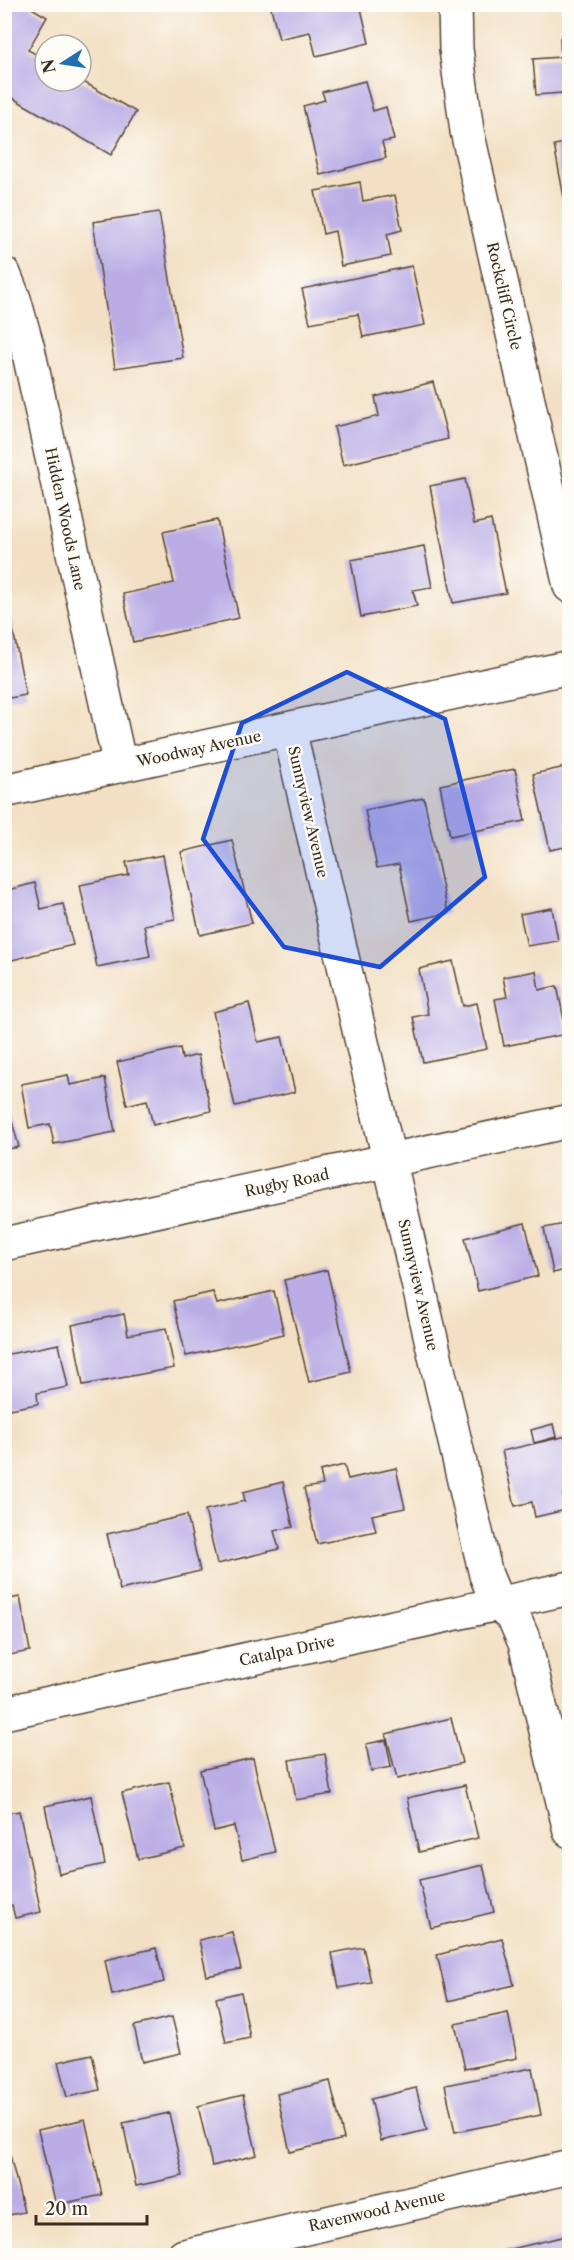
<svg xmlns="http://www.w3.org/2000/svg" width="574" height="2260" viewBox="0 0 574 2260" font-family="'Libre Caslon Text',serif">
	<style>
		.building { fill: #baade6 }
		.lines { fill: none; stroke-linecap: round; stroke-linejoin: round }
		.street-casing { stroke: #574537; stroke-width: 36 }
		.secondary-casing { stroke: #574537; stroke-width: 36 }
		.street { stroke: #fff; stroke-width: 33 }
		.secondary { stroke: #fff; stroke-width: 33 }
		.marked { fill: #1d4ed8; fill-opacity: 0.2; stroke: #1d4ed8; stroke-width: 4.5; stroke-linejoin: round }
		.labels { text-anchor: middle; stroke-width: 5; stroke-linejoin: round; paint-order: stroke }
		.street-label { font-size: 15px; fill: #3b2a1e; stroke: #fdfcf7 }
	</style>
	<rect width="100%" height="100%" fill="#fdfcf7"/>
	<filter id="ink" filterUnits="userSpaceOnUse"><feTurbulence type="fractalNoise" baseFrequency=".0167" numOctaves="2"/><feDisplacementMap in="SourceGraphic" scale="12" xChannelSelector="R" yChannelSelector="G"/><feConvolveMatrix kernelMatrix="1 2 1 2 8 2 1 2 1" color-interpolation-filters="sRGB"/></filter>
	<filter id="wash" filterUnits="userSpaceOnUse"><feTurbulence type="fractalNoise" baseFrequency=".008" numOctaves="4" result="noise"/><feDisplacementMap in="SourceGraphic" scale="24" xChannelSelector="R" yChannelSelector="G"/><feGaussianBlur stdDeviation="1.35" result="paint"/><feColorMatrix in="noise" values="0 0 0 0 0 0 0 0 0 0 0 0 0 0 0 0 0 1.4 0 .05"/><feComposite in="paint" operator="in"/></filter>
	<g filter="url(#wash)">
		<rect width="100%" height="100%" fill="#f3e0c4"/>
		<g id="blocks">
			<path class="building" d="M4,4h21l22,13 -19,33 17,9v22h37l54,31 -25,43 -107,-62z
				M270,4h90l9,39 -53,13 -6,-24 -31,7z
				M570,37v78l-6,1 -2,-23 -26,2 -3,-36 28,-2 -1,-19z
				M365,81l8,30 13,-4 8,33 -12,2 4,16 -66,17 -17,-69 22,-6 -3,-8z
				M570,142v61h-5l-11,-58z
				M360,182l3,19 32,-6 7,35 -15,4 4,22 -50,10 -6,-35 -12,3 -8,-43z
				M159,212l24,146 -68,10 -22,-146z
				M412,266l13,59 -62,12 -5,-23 -48,9 -8,-34z
				M433,382l15,57 -105,26 -9,-38 45,-11 -4,-19z
				M465,479l9,45 17,-4 15,73 -53,10 -23,-117z
				M217,520l22,98 -106,24 -10,-48 51,-11 -11,-51z
				M424,546l8,41 -19,3 4,16 -56,11 -10,-57z
				M7,600l19,95 -22,4v-98z
				M570,766v80l-20,4 -17,-76z
				M515,769l10,52 -75,15 -10,-51z
				M424,798l24,115 -37,8 -12,-57 -22,4 -12,-58z
				M232,840l20,83 -52,12 -19,-83z
				M163,855l12,64 -31,6 6,31 -53,11 -17,-82 49,-10 -3,-13z
				M35,883l6,26 22,-5 10,41 -69,17v-71z
				M552,908l6,33 -31,5 -7,-32z
				M453,961l10,45 14,-3 10,46 -64,13 -10,-45 15,-3 -9,-45z
				M536,971l3,19 18,-4 10,48 -63,12 -9,-47 12,-2 -4,-20z
				M249,1003l9,39 24,-5 13,55 -60,14 -22,-94z
				M180,1048l2,11 16,-4 13,56 -58,14 -6,-25 -20,5 -10,-43z
				M68,1075l2,10 35,-7 10,54 -61,12 -4,-20 -21,4 -8,-44z
				M4,1092l15,55 -15,3z
				M525,1223l13,53 -60,15 -13,-53z
				M570,1223v46l-17,4 -9,-45z
				M327,1270l24,102 -42,10 -25,-102z
				M274,1291l10,43 -98,22 -13,-55 40,-9 4,12z
				M124,1314l4,21 38,-7 8,40 -91,17 -11,-60z
				M59,1344l9,43 -31,6 1,11 -34,6v-55z
				M553,1424l3,13 -22,6 -3,-13z
				M567,1436l3,12v45l-7,2 3,15 -31,7 -3,-15 -17,4 -13,-55z
				M344,1465l4,14 48,-11 9,40 -33,7 4,16 -59,13 -13,-56 19,-3 -3,-14z
				M283,1482l10,45 -19,4 5,18 -62,15 -12,-54 40,-9 -2,-9z
				M187,1515l13,56 -80,19 -13,-56z
				M20,1597l10,54 -26,5v-56z
				M451,1718l11,45 -65,16 -11,-45z
				M386,1740l5,27 -20,4 -5,-27z
				M325,1754l7,40 -36,6 -7,-40z
				M253,1758l22,94 -33,8 -8,-34 -20,5 -14,-61z
				M169,1782l16,66 -47,11 -16,-66z
				M465,1785l13,53 -59,14 -12,-54z
				M91,1796l14,68 -46,10 -14,-68z
				M19,1811l22,101 -26,6 -3,-13 -8,1v-92z
				M483,1865l11,47 -63,16 -12,-48z
				M232,1932l9,37 -34,7 -8,-36z
				M502,1938l12,47 -66,16 -11,-46z
				M363,1947l8,35 -32,6 -7,-35z
				M156,1948l8,34 -52,13 -7,-35z
				M241,1992l9,46 -24,5 -10,-45z
				M508,2013l9,45 -52,11 -10,-45z
				M172,2017l9,36 -39,9 -8,-36z
				M92,2054l8,36 -33,7 -9,-35z
				M532,2068l9,47 -86,17 -10,-47z
				M330,2081l14,58 -54,13 -13,-58z
				M416,2088l11,42 -46,11 -10,-42z
				M243,2095l14,60 -45,11 -14,-60z
				M169,2113l14,63 -47,10 -13,-63z
				M85,2119l17,76 -46,10 -18,-75z
				M8,2147l16,65 -20,4v-68z
				M570,2235v21h-84v-1z"/>
		</g>
	</g>
	<g filter="url(#ink)">
		<use href="#blocks" fill-opacity="0" stroke="#574537" stroke-width="1.5"/>
		<g class="lines">
			<defs>
				<path id="street" d="M455,4l1,45 11,82 103,455
					M4,274l10,25 14,50 92,417
					M289,729l197,846 12,29 16,14 11,25 45,188
					M4,791l566,-124
					M4,1244l566,-123
					M184,2256l386,-89"/>
				<path id="secondary" d="M4,1713l566,-125"/>
			</defs>
			<use href="#street" class="street-casing"/>
			<use href="#secondary" class="secondary-casing"/>
			<use href="#street" class="street"/>
			<use href="#secondary" class="secondary"/>
		</g>
	</g>
	<path class="marked" d="M347,672l98,47 40,158 -105,90 -96,-20 -81,-108 39,-116z"/>
	<g class="labels">
		<g class="street-label">
			<text transform="translate(504 296) rotate(77)" y="5">Rockcliff Circle</text>
			<text transform="translate(65 519) rotate(78)" y="5">Hidden Woods Lane</text>
			<text transform="translate(199 749) rotate(-12)" y="5">Woodway Avenue</text>
			<text transform="translate(308 812) rotate(77)" y="5">Sunnyview Avenue</text>
			<text transform="translate(287 1183) rotate(-12)" y="5">Rugby Road</text>
			<text transform="translate(418 1285) rotate(77)" y="5">Sunnyview Avenue</text>
			<text transform="translate(287 1651) rotate(-12)" y="5">Catalpa Drive</text>
			<text transform="translate(377 2211) rotate(-13)" y="5">Ravenwood Avenue</text>
		</g>
	</g>
	<rect width="574" height="2260" fill="none" stroke="#fdfcf7" stroke-width="24"/>
	<g transform="translate(63 63) rotate(258)"><circle r="28" fill="#fdfcf7" stroke="#afa8a0" stroke-width="1.5"/>
	<path d="M0-4.5L10 22L0 15L-10 22Z" fill="#1f6fb2"/>
	<text y="-9" font-size="16" font-weight="bold" text-anchor="middle" fill="#3b2a1e">N</text>
	</g>
	<path d="M36 2215v9h111v-9" fill="none" stroke="#3b2a1e" stroke-width="3"/>
	<text x="45" y="2215" font-size="18" fill="#3b2a1e" stroke="#fdfcf7" stroke-width="4.5" paint-order="stroke">20 m</text>
</svg>
